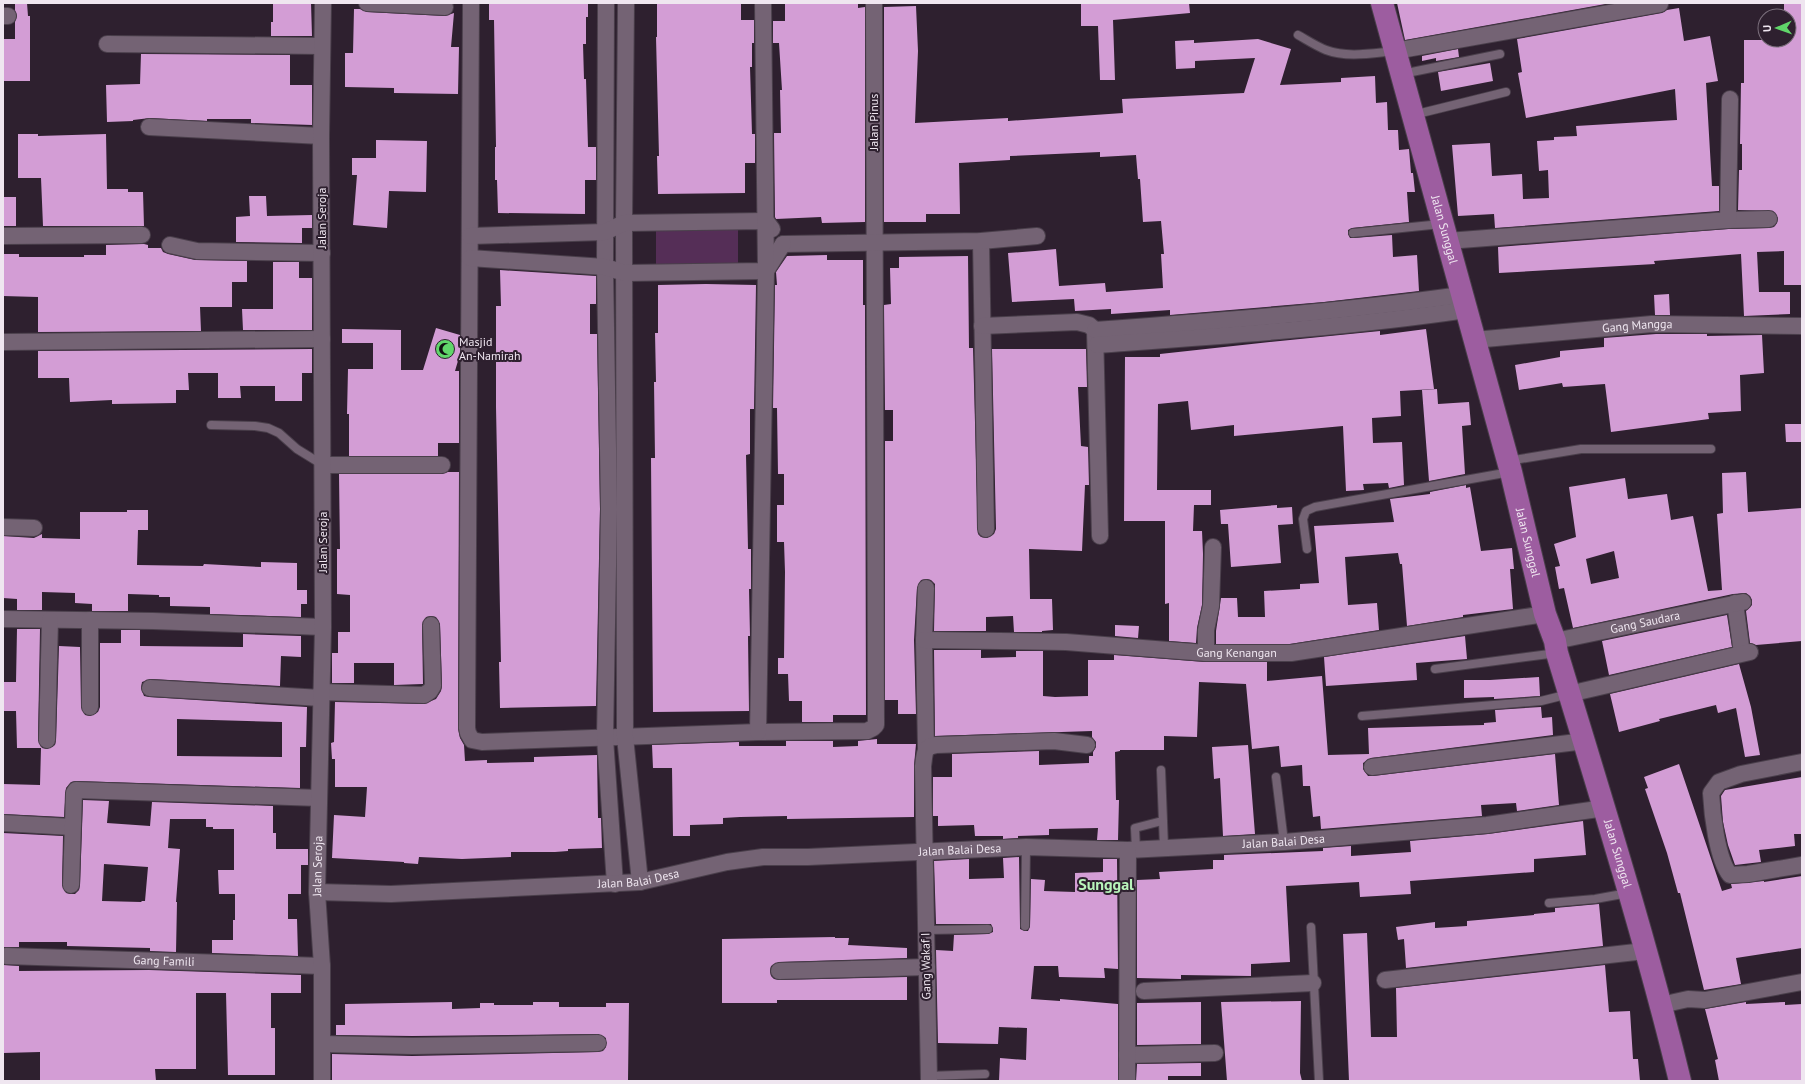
<svg xmlns="http://www.w3.org/2000/svg" width="1805" height="1084" viewBox="0 0 1805 1084" font-family="'PT Sans',sans-serif">
	<style>
		.green { fill: #552e57 }
		.building { fill: #d39dd5; fill-rule: evenodd }
		.lines { fill: none; stroke-linecap: round; stroke-linejoin: round }
		.service-casing { stroke: #4a3f4b; stroke-width: 10 }
		.minor-casing { stroke: #4a3f4b; stroke-width: 18 }
		.primary-casing { stroke: #4a3f4b; stroke-width: 24 }
		.service { stroke: #746374; stroke-width: 8 }
		.minor { stroke: #746374; stroke-width: 16 }
		.primary { stroke: #9d5da0; stroke-width: 22 }
		.labels { text-anchor: middle; stroke-width: 4; stroke-linejoin: round; paint-order: stroke }
		.street-label { font-size: 12px; fill: #efe6f0; stroke: #2e202f }
		.poi-label { font-size: 12px; fill: #efe6f0; stroke: #2e202f; text-anchor: start }
		.district-label { font-size: 16px; font-weight: bold; fill: #b9f5bb; stroke: #2e202f }
	</style>
	<rect width="100%" height="100%" fill="#2e202f"/>
	<path class="green" d="M656,223h82v46l-82,-1z"/>
	<path class="building" d="M15,3h12l1,13h2v65h-27v-42h12v-17l2,-6 -2,-6z
		M273,3h38l1,33h-41v-14h2z
		M489,3h99v14h-2v27h-3l1,35h2l2,68h8v33h-11v34l-87,-1 -1,-33h-2v-33h1l-2,-127h-5z
		M657,3h84v17h13v23h-2v24h-2l2,67h3v29h-10v30l-87,1 -1,-38h2l-3,-119h1z
		M785,3h73v5l7,-1v215l-43,1 -1,-6 -45,2 -1,-2 -1,-84h7l-1,-43h2l-3,-47h-6v-22h12z
		M1081,3h108l1,10 -77,7 2,60h-15l-2,-54h-17z
		M1397,3h214l-206,37z
		M1784,3h18v282h-18v-34l-27,1 2,40h31v22l-46,2 -3,-62 -87,7 1,3 -156,9 -1,-26 230,-18 41,-1 5,-1 3,-4 1,-5 -5,-7 -35,-1 1,-40h3v-26h-2l1,-61h3v-43h45v-24h-5z
		M916,6l2,45 -3,72 93,-5v3l115,-8 -1,-14 122,-6 11,-35 -60,3v7l-19,1 -1,-28 19,-1v3l64,-4 33,10 -11,36 61,-3v-4l34,-2 1,27 11,-1 1,28h10l1,20 10,-1 2,24h2l2,19h-8l2,30 -57,6 -4,2v4l2,4h4l38,-3 1,22 24,-2 2,36 -95,11 -154,13v-5l-59,4v-5l-36,2 -1,-12 -62,3 -4,-49 27,-2 21,-2 3,37 46,-3 1,9 57,-4 -2,-34h3l-3,-33 -18,1 -3,-43h-2l-2,-24 -36,2v-5l-90,4v4l-51,3 1,51h-34v8h-42v-215z
		M1679,8l5,33 26,-5 8,45 -12,2 6,103h7v25l-224,17 -1,-14 -36,2 -6,-71 38,-2 2,33 30,-2 1,25 26,-1 -1,-28 -9,1 -2,-30 17,-1v-3l23,-1 -1,-10 101,-6 -2,-31 -149,29 -8,-45 4,-1 -5,-33 145,-26 5,-3z
		M354,9h6l7,3 78,4 9,-3 -3,34h8l-1,47 -64,-1v-5l-49,-1v-34h8z
		M1458,49l1,8 -23,4v-3l-14,3v-5z
		M141,54l149,1v30h22v40l-61,-2v-4h-44v2l-57,-3 -17,2v1l-26,1 -1,-37 34,-1z
		M1490,63l3,18 -52,10 -3,-19z
		M18,134h20v2l68,-2 1,55h21v3h15l1,34h-101l-2,-48h-23z
		M376,140l51,1 -1,51 -37,-1 -2,37 -34,-3 4,-50h-5v-17h24z
		M249,196h17l1,20 45,-1v13h-10v15l-66,-1v-25l14,-1z
		M3,197h13v29h-13z
		M144,244l4,1v3h13l2,4 5,2 27,6 52,1v21h-15v25h-32l1,24 -163,1v-35l-35,-1v-42h16v3h65v-2h22v-10z
		M827,255v5h36v45h2l1,410h-33v7h-31v-21h-13l-1,-27h-10v-16h6l1,-86 -1,-30h-7v-37h7v-31h-6l-1,-66h-4l2,-123h2l-1,-13 11,-16z
		M968,256l1,92h4l5,186 3,3 6,1 7,-4 2,-5 -4,-180h94l1,38h-9l3,59 7,1 1,38h-4l-3,66 -53,-2 1,50h22l1,31 -11,1v1h-28l-1,-16 -27,1v14h-52l1,-47 -4,-4 -4,-1 -6,1 -4,8 -3,52 2,74h-18v-14h-13v-259h8v-31h-8l-1,-105 7,-1 -1,-36h9v-11z
		M273,262h26v16h13v52h-69l-1,-21h31z
		M500,270l96,6v28h-6v30h7l3,175 -4,197 -96,2 -1,-46h2l-5,-255v-101h5z
		M706,284l50,1 -2,124h-4v45l-4,1 2,94h3v40h-2l1,47h-2l1,75 -96,1 -2,-254h4l-1,-76h2l-1,-49h3v-48z
		M1669,294l1,21h-15l-1,-20z
		M436,328l24,7v19l-5,17h4v72h-21v13h-89v-42h-2l1,-45h25v-26h-31v-14l59,1v40h22z
		M1426,329l8,60 -34,2 1,25 -29,2 1,25 29,-1 2,43 -15,3 -1,-5 -25,1 1,6 -18,1 -3,-65 -109,10v-11l-43,5 -3,-29 -30,3 -1,86h54v15h-17l-1,26h9l1,23 -1,51 -5,23 -1,15 -27,-2v-38l-4,1v-83h-41l1,-164h35v-3l120,-13 100,-10v4z
		M1656,334h51v2l55,-1 2,38 -24,2 1,36 -33,2 1,6 -98,13 -6,-48 -42,3 -1,-4 -43,7 -4,-25 45,-8v-6l44,-4v-9z
		M312,349v24h-10v28h-27v-15h-35l1,12h-23v-25h-30l1,17h-13v13l-64,1v-4l-42,2 -1,-24h-31v-27z
		M1437,389l1,15 31,-2 2,23 -9,1 3,48 -36,7 -7,-91z
		M1785,424h17v18h-16z
		M448,472h11l-1,256 2,10 4,7 1,16 22,-1v3l47,-1v-5l63,-2 1,63h3l1,30 -34,1v2l-13,1h-44v5l-49,2 -43,-2 -1,7 -14,-1v-1l-72,-4 2,-43 31,2 2,-30h-32v-28h-3l-1,-16 3,-1 1,-40 89,2 12,-5 5,-8 1,-5 -2,-62 -4,-7 -5,-1 -5,1 -4,8 1,59 -29,1v-22h-40v20h-22v-30h6v-21h12v-37l-13,-1v-45h3l-1,-75h103z
		M1746,472l2,40 54,-4v133l-46,4 -6,-2 -4,-32 6,-6v-5l-2,-4 -4,-3 -13,1 -160,34 -9,-40 -5,1 -4,-22 5,-1 -6,-22 22,-7 -7,-50 56,-9 3,21 39,-5 4,26 22,-4 15,75 14,-1 -5,-76 6,-1 -1,-40zM1614,551l5,27 -28,6 -5,-25z
		M1466,485v3l4,-1 11,64 31,-3 2,21h-4l3,40 -50,6v2l-56,9 -5,-62h-2l-2,-11 -53,4 3,48 29,-2 2,27 -89,14h-74v-13l5,-33h16l1,19h27l-1,-26 36,-2v-5l19,-1 -5,-57 80,-4 -4,-23 40,-5v-2z
		M1277,505v3l15,-1 1,17 -15,1 3,38 -50,4 -3,-43h-7l-1,-14z
		M127,510h21v20h-10l-1,35 66,1 1,-2 57,3v-5l36,1v27h10v14h-6v13l-91,-3v-7l-40,-1v-9h-11v-2l-31,-1v17h-36v-7l-17,-1v-10l-33,-1v18h-25v-11l-14,-1v-62l31,2 8,-4v4l38,1v-27h47z
		M1727,615l5,32 -123,28 -7,-34z
		M1115,625l24,1 -1,12 -23,-2z
		M17,629h23l-2,111 4,8 5,1 8,-4 1,-5 3,-94 21,1 1,60 4,8 5,1 8,-4 2,-5v-64h21v-13h19v16l103,1v-13l58,2v21l-20,-1 -1,30 -129,-7 -9,3 -1,6 3,8 5,1 158,10 -1,40h-6v41l-224,-7 -5,1 -5,6 -2,29 -61,-3v-30l37,1 1,-37h-24l-1,-37h-13v-29h13zM177,719l105,3v35l-105,-1z
		M1465,636l2,23 -51,4 1,17 -91,6 -2,-29z
		M934,650h47v8l35,-1v-6h27v45l12,1 33,-1v-36h26v-5l91,7h62v19l55,-5 6,79 41,-1 -1,-26 116,-3v-2l12,-1 -1,-12 46,-3 1,11 10,-1 1,18 -182,23 -8,5v6l5,7h5l182,-22 4,51 -42,6 -1,-8 -35,2 1,11 -161,13 -1,-13 -7,1 -3,-31h-7l-1,-21 -21,2 -2,-21 -27,3 -6,-65 -47,-2 -2,55 -33,-1v14h-44v1l-5,1 1,48h3l-1,40h-21l1,-12 -49,1v6l-31,1v2l-15,1v-3h-28l-1,-11 -36,1v-10h-5v-39h19v-23l87,-3v14l50,-2v-7h4v-4l3,-5v-5l-4,-5v-6l-157,5z
		M1739,664l12,43 9,48 -15,2 -9,-49 -18,5 -2,-8 -57,14 1,2 -41,11 -9,-38z
		M1539,677l1,19 -46,3v-2l-30,1v-18h26z
		M877,739v5h39l-2,22v51l-127,2v-3l-47,1 -17,1v6l-33,1v11h-17l-1,-68h-19l-1,-23 87,-3v4h47v-5h47v6l25,-1v-5z
		M1248,745l7,89 -32,2 -3,-58 -6,1 -2,-32z
		M1679,764l43,127 10,-3 -1,-4 33,-3v1l38,-6v72l-66,10 5,26 -37,6 -24,-97h-2l-11,-40 -22,-64 3,-1 -4,-11z
		M1802,777v57h-8l1,12 -36,4 2,12 -26,3 -7,-20 -5,-23 -2,-26 4,-6z
		M83,800l26,1 -2,22 43,3 2,-24 121,4v27h3v16h32v16h-7v29h-13v25h9l1,37 -86,-3v-13h21v-20h2v-26h-16l-1,-24h16v-41h-21v-2h-7v-8h-36l-2,29 12,1 -4,53h1l-1,50 -26,-1v-3l-83,-2v-4h-48v5h-16v-114l60,3 -1,49 4,8 4,1h5l4,-4 1,-5zM104,864l44,3 -3,34h-3l-1,1 -39,-1z
		M1583,821l3,34 -52,4v13l-124,9 1,13 -51,3 -1,-15 -73,4 4,76 -39,2v12l-70,-1v4l-44,-1v-98l23,-1 -1,-7 54,-3v-9h11v-5l99,-4v-3l28,-2v10l60,-4 -1,-11 78,-7z
		M1019,857l1,69v3l5,2h3l2,-5 1,-47 14,1 -1,11 31,1v-19l28,-1v-13h14l1,110 -14,-1 1,10 -46,-1 -1,-11h-24l-3,33 29,2v-2l58,5v77h-119l1,-23 26,2 1,-32 -28,-1 -1,17 -60,-1 -2,-93 17,1 1,-16 34,-1 5,-2v-3l-2,-5h-55l-2,-63 35,-2v20l35,-1 -1,-20z
		M1599,904l4,42 -197,22 -2,-29 -6,1 -2,-13 39,-5v6l32,-2v-5l67,-6v-1l21,-2v-4z
		M1367,933l4,104h26l-1,-49 209,-23 4,47 21,-1 3,48h5l2,22h-291l-6,-147z
		M835,937v1h14l-1,7 59,3v10l-128,4 -8,4 -1,5 1,5 3,3 5,1 128,-3v23h-130v3h-55v-64z
		M3,965l16,1v5l130,-1 152,5v18h-30v35h4v47h-47l-2,-82h-30v76h-41l1,12h-116v-29l-37,1z
		M1301,1001l-1,72 2,8h-75l-6,-79z
		M452,1002v7l28,-1v-5h14v2h39v-3h26v5h47v-4h23l-1,78h-296v-27l80,2 186,-4 5,-1 3,-4v-9l-8,-4 -186,2 -76,-1v-10h9v-21z
		M1201,1002v42l-64,1v-42z
		M1746,1002v2l39,-2v3l17,-1v77h-83l-4,-21 3,-1 -13,-50z
		M1201,1063v13h-33v4l-32,1 1,-17z"/>
	<g class="lines">
		<defs>
			<path id="service" d="M1298,35c9,5 18,11 28,15 21,8 47,3 69,1
				M1402,74l98,-20
				M1413,115l93,-23
				M1353,233l88,-9
				M211,425l44,1 13,2 11,5 18,16 26,16
				M1508,461l73,-12h130
				M1307,549l-4,-30 3,-8 9,-4 195,-35
				M1435,669l122,-16
				M1362,716l179,-15 28,-7
				M1161,770l3,77
				M1276,777l8,65
				M1136,850l-1,-22 27,-7
				M1549,903l46,-4 33,-6
				M1025,926l1,-79
				M1311,927l8,154
				M926,930l62,-1
				M928,1076l57,-2"/>
			<g id="minor">
				<path d="M367,3l78,4"/>
				<path d="M471,3l-4,725 1,5 4,7 10,2 276,-10 109,-1 6,-3 3,-3 -2,-722"/>
				<path d="M606,3l-1,264 4,242 -4,229 10,146"/>
				<path d="M626,3l-2,220 1,514 15,145"/>
				<path d="M3,16h5"/>
				<path d="M107,44l215,2"/>
				<path d="M1395,51l265,-47"/>
				<path d="M149,127l172,9"/>
				<path d="M1728,220l41,-1"/>
				<path d="M3,236l139,-1"/>
				<path d="M470,236l135,-4 19,-9 142,-2 6,8"/>
				<path d="M981,241l5,288"/>
				<path d="M1447,241l281,-21 2,-121"/>
				<path d="M783,244l198,-3 56,-5"/>
				<path d="M170,245l27,6 125,2"/>
				<path d="M470,258l135,9 20,6 141,-2 17,-27"/>
				<path d="M982,326l95,-4 12,3 6,5 5,206"/>
				<path d="M1095,330c123,-9 245,-18 366,-35"/>
				<path id="s1" d="M1474,340l178,-16 150,2"/>
				<path d="M3,342l319,-3"/>
				<path d="M1097,345c123,-9 246,-17 369,-35"/>
				<path d="M323,465h119"/>
				<path d="M3,527l31,1"/>
				<path d="M926,588l-2,52 2,109"/>
				<path d="M1735,603l7,50"/>
				<path d="M3,619l150,2 170,6"/>
				<path id="s2" d="M924,640l142,2 140,11h85l254,-39"/>
				<path id="s3" d="M1555,641l188,-39"/>
				<path d="M1206,653v-23l5,-24 2,-59"/>
				<path d="M150,688l171,10"/>
				<path d="M321,692l103,3 6,-4 3,-5 -2,-61"/>
				<path d="M1569,694l181,-42"/>
				<path d="M90,707v-87"/>
				<path d="M758,732l8,-461 -3,-268"/>
				<path d="M47,740l3,-120"/>
				<path d="M1802,762l-61,12 -22,8 -8,11c1,20 6,66 19,82l18,-1 54,-9"/>
				<path d="M1372,767l213,-26"/>
				<path d="M3,823l69,4"/>
				<path d="M71,885l3,-92 2,-3 243,8"/>
				<path id="s4" d="M317,892l74,2 249,-12 87,-20 36,-5h45l218,-10 102,3 156,-8 203,-17 118,-17"/>
				<path id="s5" d="M6,956l316,10"/>
				<path d="M779,971l148,-4"/>
				<path d="M1385,980l260,-29"/>
				<path d="M1144,991l169,-8"/>
				<path d="M1661,1005l27,-6 17,1 97,-18"/>
				<path d="M323,1044l89,2 186,-3"/>
				<path d="M1127,1055l88,-2"/>
				<path id="s6" d="M322,1081v-115l-5,-74 6,-265 -2,-491 2,-133"/>
				<path d="M929,1081l-6,-315c2,-12 0,-19 13,-21l118,-4 33,4"/>
				<path d="M1127,1081l1,-231"/>
			</g>
			<g id="primary">
				<path id="s7" d="M1382,3l129,469 34,142 10,27 2,12c43,142 88,284 123,428"/>
			</g>
		</defs>
		<use href="#service" class="service-casing"/>
		<use href="#minor" class="minor-casing"/>
		<use href="#primary" class="primary-casing"/>
		<use href="#service" class="service"/>
		<use href="#minor" class="minor"/>
		<use href="#primary" class="primary"/>
	</g>
	<defs>
		<symbol id="mosque-disc" viewBox="-11 -11 22 22"><circle r="9.5" fill="#60d56a" stroke="#2e202f"/><path d="M3.5-4.9A6 6 0 1 0 3.5 4.9A5 5 0 1 1 3.5-4.9Z" fill="#111"/></symbol>
	</defs>
	<g fill-rule="evenodd">
		<use href="#mosque-disc" x="434" y="338" width="22" height="22"/>
	</g>
	<g class="labels">
		<g class="street-label">
			<text transform="translate(874 122) rotate(-90)" y="4">Jalan Pinus</text>
			<text transform="translate(322 218) rotate(-90)" y="4">Jalan Seroja</text>
			<text dy="4" stroke="none"><textPath href="#s7" startOffset="235">Jalan Sunggal</textPath></text>
			<text dy="4" stroke="none"><textPath href="#s1" startOffset="164">Gang Mangga</textPath></text>
			<text transform="translate(323 542) rotate(-90)" y="4">Jalan Seroja</text>
			<text dy="4" stroke="none"><textPath href="#s7" startOffset="559">Jalan Sunggal</textPath></text>
			<text dy="4" stroke="none"><textPath href="#s3" startOffset="92">Gang Saudara</textPath></text>
			<text dy="4" stroke="none"><textPath href="#s2" startOffset="313">Gang Kenangan</textPath></text>
			<text dy="4" stroke="none"><textPath href="#s4" startOffset="970">Jalan Balai Desa</textPath></text>
			<text dy="4" stroke="none"><textPath href="#s4" startOffset="646">Jalan Balai Desa</textPath></text>
			<text dy="4" stroke="none"><textPath href="#s7" startOffset="883">Jalan Sunggal</textPath></text>
			<text dy="4" stroke="none"><textPath href="#s6" startOffset="215">Jalan Seroja</textPath></text>
			<text dy="4" stroke="none"><textPath href="#s4" startOffset="322">Jalan Balai Desa</textPath></text>
			<text dy="4" stroke="none"><textPath href="#s5" startOffset="158">Gang Famili</textPath></text>
			<text transform="translate(926 966) rotate(-91)" y="4">Gang Wakaf I</text>
		</g>
		<g class="poi-label">
			<text x="459" y="346">Masjid<tspan x="459" dy="14">An-Namirah</tspan></text>
		</g>
		<g class="district-label">
			<text x="1106" y="890">Sunggal</text>
		</g>
	</g>
	<rect width="1805" height="1084" fill="none" stroke="#efe6f0" stroke-width="8"/>
	<g transform="translate(1777 28) rotate(268)"><circle r="19" fill="#2e202f" stroke="#7b6f7c"/>
	<path d="M0-3L7 15L0 10L-7 15Z" fill="#60d56a"/>
	<text y="-6" font-size="11" font-weight="bold" text-anchor="middle" fill="#efe6f0">U</text>
	</g>
</svg>
